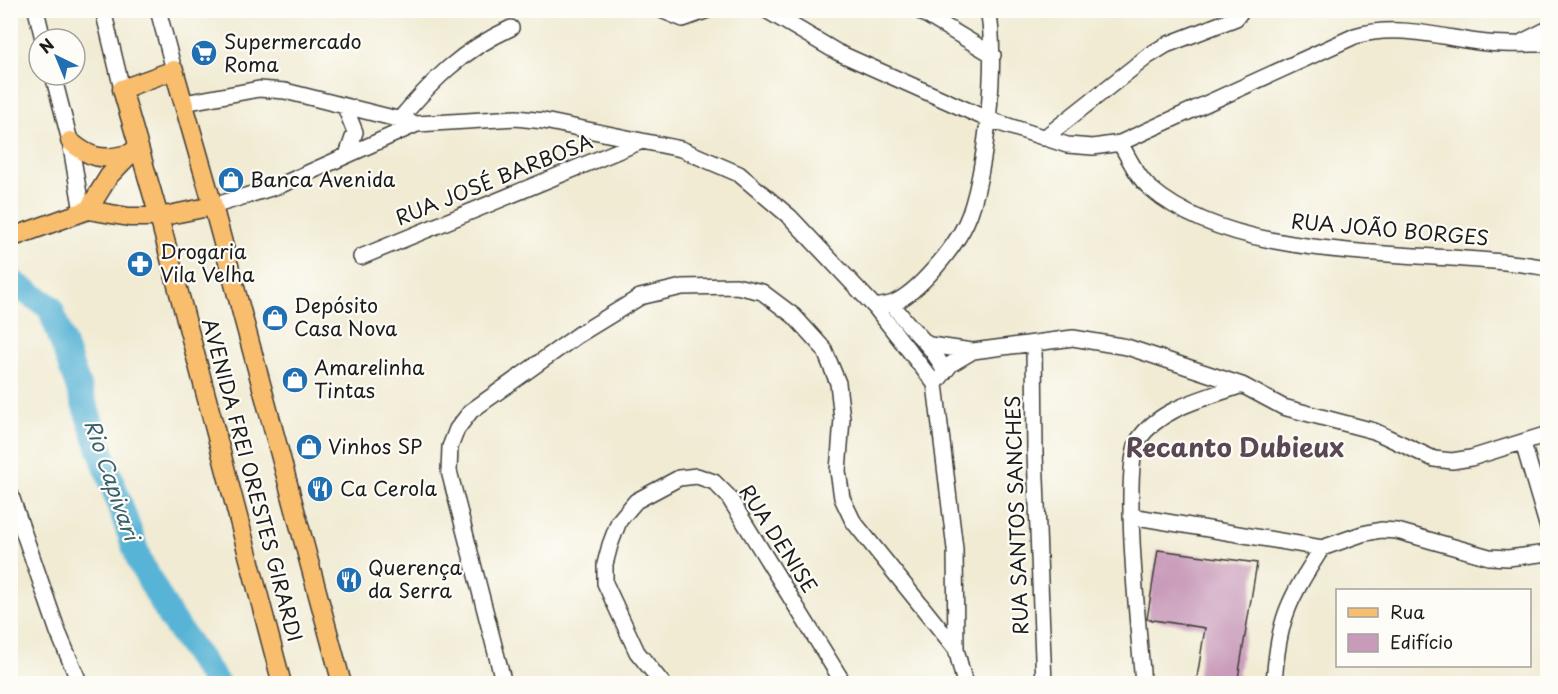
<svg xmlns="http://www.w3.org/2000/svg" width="1558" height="694" viewBox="0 0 1558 694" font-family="'Playpen Sans',sans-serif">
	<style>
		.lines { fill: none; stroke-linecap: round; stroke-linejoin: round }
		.river { stroke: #58b4d6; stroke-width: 26 }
		.building { fill: #c99bba }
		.minor-casing { stroke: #3c3b37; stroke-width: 18 }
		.major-casing { stroke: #3c3b37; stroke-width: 21 }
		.minor { stroke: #fff; stroke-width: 15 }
		.major { stroke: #f9be6d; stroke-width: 18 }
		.labels { text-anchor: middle; stroke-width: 4.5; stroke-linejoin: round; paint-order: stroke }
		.poi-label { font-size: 20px; fill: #1c1c1c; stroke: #fdfcf7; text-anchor: start }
		.street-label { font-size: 20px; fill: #1c1c1c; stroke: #fdfcf7 }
		.water-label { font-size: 21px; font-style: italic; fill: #376070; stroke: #fdfcf7 }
		.district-label { font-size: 26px; font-weight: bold; fill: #594853; stroke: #fdfcf7 }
	</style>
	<rect width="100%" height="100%" fill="#fdfcf7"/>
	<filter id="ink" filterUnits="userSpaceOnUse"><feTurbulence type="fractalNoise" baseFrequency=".0167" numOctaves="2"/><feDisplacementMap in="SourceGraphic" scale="12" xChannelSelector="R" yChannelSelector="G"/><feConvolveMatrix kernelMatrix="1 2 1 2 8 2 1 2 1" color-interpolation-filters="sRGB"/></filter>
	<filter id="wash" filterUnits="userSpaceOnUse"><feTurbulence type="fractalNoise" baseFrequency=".008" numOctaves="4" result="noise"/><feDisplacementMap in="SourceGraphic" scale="24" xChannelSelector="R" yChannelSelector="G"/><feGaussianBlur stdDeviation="1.35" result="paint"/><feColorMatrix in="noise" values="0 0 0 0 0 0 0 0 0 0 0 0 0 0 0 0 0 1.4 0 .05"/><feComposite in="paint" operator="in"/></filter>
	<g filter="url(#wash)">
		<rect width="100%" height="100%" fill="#f1ebd3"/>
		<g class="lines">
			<path class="river" d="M10,281l40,26 90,255 30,55 47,67"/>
		</g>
		<g id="blocks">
			<path class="building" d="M1158,550l99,13 -20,121h-41l9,-56 -58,-9z"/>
		</g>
	</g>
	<g filter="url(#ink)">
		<use href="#blocks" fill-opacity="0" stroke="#3c3b37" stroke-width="1.5"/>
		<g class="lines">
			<defs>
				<path id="minor" d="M36,10l7,29
					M103,10l19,79
					M158,10l16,60
					M661,10l22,9 25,-9
					M766,10l71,42 150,67 80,26 26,2 27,-4 235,-107c44,-13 87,2 132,7 20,2 41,1 61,1
					M918,10l75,45
					M1522,42l26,-13
					M53,75l17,66 12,71
					M184,103l75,-14 26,2 132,33 99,-6 28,3 137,28 58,25 51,43 85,90 60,77
					M345,107l10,25 -8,23
					M399,120c35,-41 62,-69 112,-92
					M1044,138l104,-82 18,-11 70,-27 6,-8
					M1120,143c9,15 17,34 30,45 92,80 281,59 398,80
					M213,206l68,-21 136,-61
					M361,257l281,-116
					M893,304c15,26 39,38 51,67
					M875,307c6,-1 13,-2 18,-4 25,-10 62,-56 73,-80 20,-42 32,-167 22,-213
					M1034,344l1,109 9,231
					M930,345l42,6
					M935,384l16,-20 22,-13 100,-13 54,9 115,38 41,22 91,24 60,28 18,2 19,-3 77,-24
					M935,384l20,165 1,100 9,35
					M1523,443l25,85
					M10,493l48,139 22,52
					M1131,516l191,32 40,-14 19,-4 16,1 92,26 19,1 40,-5
					M504,684l-55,-213 1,-24 7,-18 14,-18 107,-76 62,-38 42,-10 54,-1 26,6 32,24 30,33 14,34 4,36 -4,52 4,27 11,23 103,128
					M663,684l-26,-32 -32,-69v-19l5,-19 9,-24 17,-20 43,-23 18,-2 17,6 14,14 116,188
					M1143,684c-3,-42 -23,-218 -4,-245 22,-32 68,-41 103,-54
					M1274,684c4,-65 14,-83 48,-136"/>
				<path id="major" d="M70,141c19,17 33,20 58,13
					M88,210l21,-34 28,-29
					M10,238l78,-28 41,7h30l54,-11
					M282,684l-123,-467 -37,-128 52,-19 39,136 129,478"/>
			</defs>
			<use href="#minor" class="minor-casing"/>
			<use href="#major" class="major-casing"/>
			<use href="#minor" class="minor"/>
			<use href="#major" class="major"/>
		</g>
	</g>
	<defs>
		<symbol id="supermarket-disc" viewBox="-11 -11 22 22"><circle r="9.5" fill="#1f6fb2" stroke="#fdfcf7"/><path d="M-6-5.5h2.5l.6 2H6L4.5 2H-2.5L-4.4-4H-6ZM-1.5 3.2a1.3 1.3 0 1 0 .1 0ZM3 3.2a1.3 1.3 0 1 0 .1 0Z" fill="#fff"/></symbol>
		<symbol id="shop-disc" viewBox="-11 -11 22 22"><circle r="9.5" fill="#1f6fb2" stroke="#fdfcf7"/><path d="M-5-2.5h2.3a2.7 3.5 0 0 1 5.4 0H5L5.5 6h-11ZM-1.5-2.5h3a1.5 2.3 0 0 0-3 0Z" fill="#fff"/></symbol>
		<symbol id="pharmacy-disc" viewBox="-11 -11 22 22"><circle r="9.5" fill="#1f6fb2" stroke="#fdfcf7"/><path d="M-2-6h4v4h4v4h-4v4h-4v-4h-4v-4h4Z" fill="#fff"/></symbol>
		<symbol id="restaurant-disc" viewBox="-11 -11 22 22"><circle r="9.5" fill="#1f6fb2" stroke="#fdfcf7"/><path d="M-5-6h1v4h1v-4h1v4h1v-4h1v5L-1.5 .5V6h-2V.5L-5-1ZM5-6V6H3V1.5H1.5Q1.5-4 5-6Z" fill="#fff"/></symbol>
	</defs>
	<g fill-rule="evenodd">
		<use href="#supermarket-disc" x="189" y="38" width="30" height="30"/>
		<use href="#shop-disc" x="216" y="165" width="30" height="30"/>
		<use href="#pharmacy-disc" x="125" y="249" width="30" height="30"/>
		<use href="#shop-disc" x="260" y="303" width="30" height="30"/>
		<use href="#shop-disc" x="280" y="365" width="30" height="30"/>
		<use href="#shop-disc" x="294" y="432" width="30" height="30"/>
		<use href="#restaurant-disc" x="305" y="474" width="30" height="30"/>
		<use href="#restaurant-disc" x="334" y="565" width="30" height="30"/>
	</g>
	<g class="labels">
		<g class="poi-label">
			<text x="224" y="49">Supermercado<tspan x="224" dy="23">Roma</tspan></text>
			<text x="250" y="187">Banca Avenida</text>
			<text x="160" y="259">Drogaria<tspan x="160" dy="23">Vila Velha</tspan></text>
			<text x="294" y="313">Depósito<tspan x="294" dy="23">Casa Nova</tspan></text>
			<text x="314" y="375">Amarelinha<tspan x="314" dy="23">Tintas</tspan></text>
			<text x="328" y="454">Vinhos SP</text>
			<text x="340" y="496">Ca Cerola</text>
			<text x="368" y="575">Querença<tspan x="368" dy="23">da Serra</tspan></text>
		</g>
		<g class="street-label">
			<text transform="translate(494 180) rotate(-22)" y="7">RUA JOSÉ BARBOSA</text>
			<text transform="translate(1390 230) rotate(5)" y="7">RUA JOÃO BORGES</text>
			<text transform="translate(252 480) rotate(75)" y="7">AVENIDA FREI ORESTES GIRARDI</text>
			<text transform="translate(1017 515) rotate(-92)" y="7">RUA SANTOS SANCHES</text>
			<text transform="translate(778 539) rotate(57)" y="7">RUA DENISE</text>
		</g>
		<g class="water-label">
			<text transform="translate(111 480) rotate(71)" y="7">Rio Capivari</text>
		</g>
		<g class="district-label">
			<text x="1235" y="457">Recanto Dubieux</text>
		</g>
	</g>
	<rect width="1558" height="694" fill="none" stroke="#fdfcf7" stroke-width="36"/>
	<rect x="1336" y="589" width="195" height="78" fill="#fdfcf7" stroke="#a3a29f" stroke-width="1.5"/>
	<rect x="1348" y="608" width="30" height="9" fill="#f9be6d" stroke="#a3a29f" stroke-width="1.5"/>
	<text x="1390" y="619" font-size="18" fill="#1c1c1c">Rua</text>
	<rect x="1348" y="634" width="30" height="18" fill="#c99bba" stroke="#a3a29f" stroke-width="1.5"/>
	<text x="1390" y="649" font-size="18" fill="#1c1c1c">Edifício</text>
	<g transform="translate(57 57) rotate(317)"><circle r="28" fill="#fdfcf7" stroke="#a3a29f" stroke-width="1.5"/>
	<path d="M0-4.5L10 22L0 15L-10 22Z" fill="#1f6fb2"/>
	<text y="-9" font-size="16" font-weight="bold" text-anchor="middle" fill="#1c1c1c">N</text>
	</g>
</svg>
